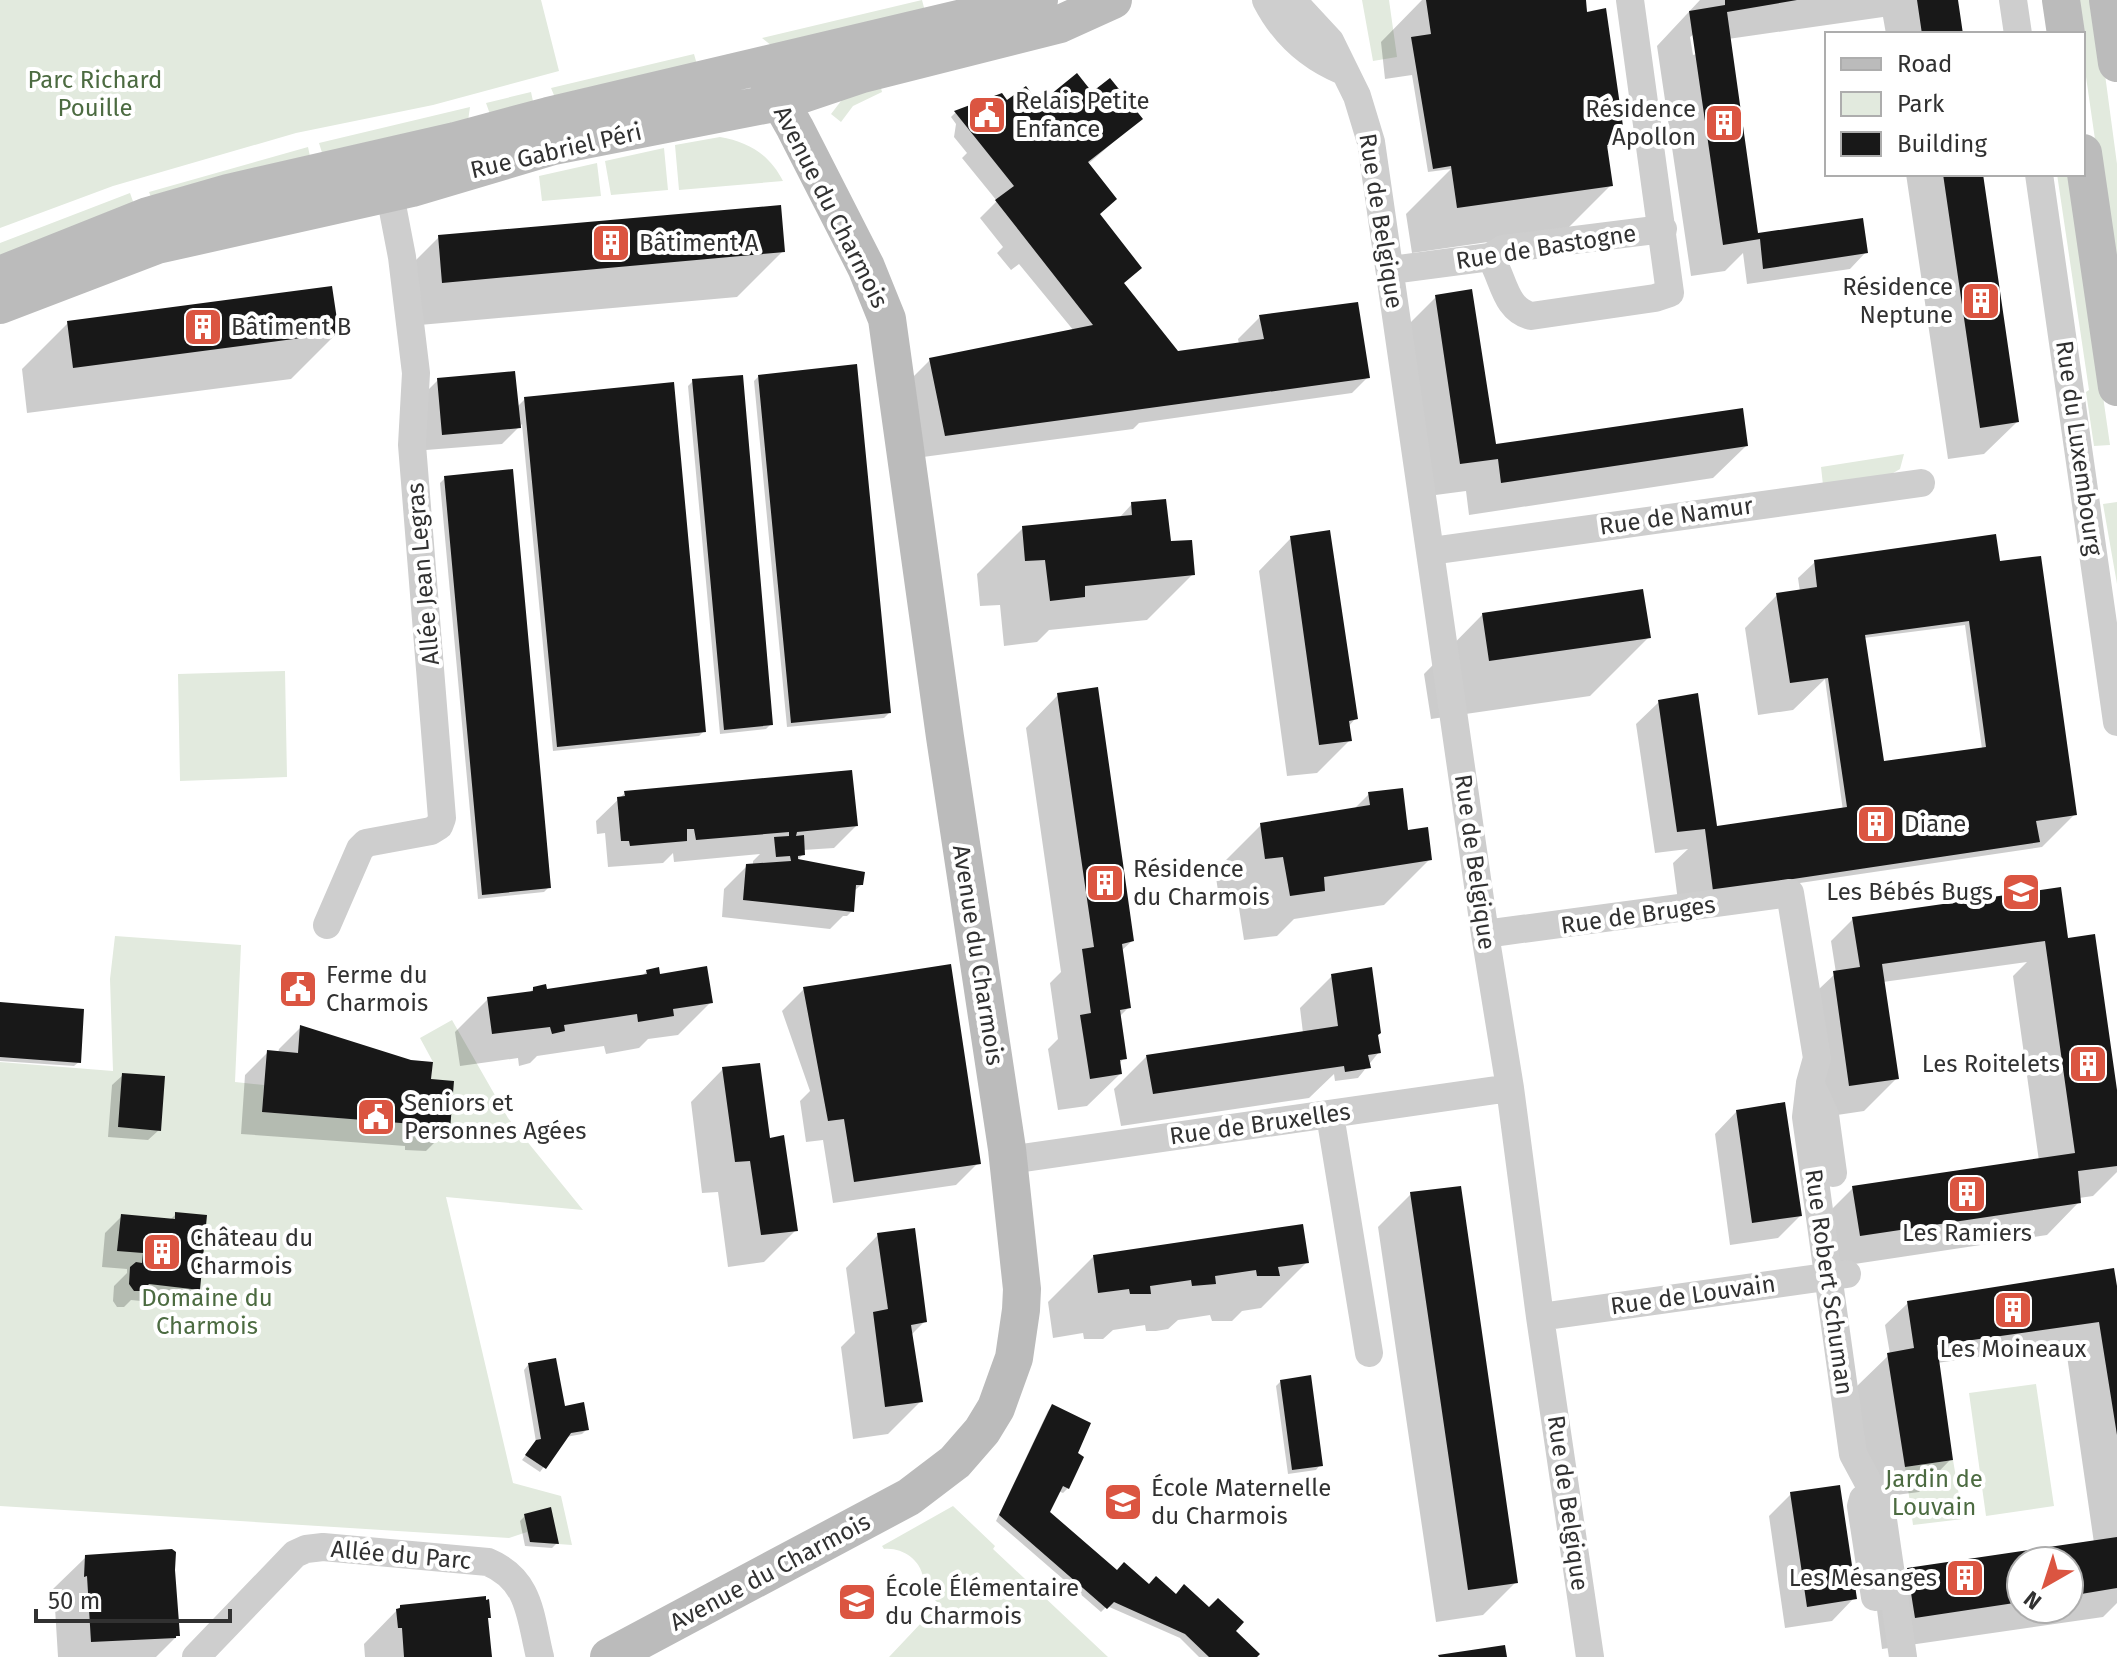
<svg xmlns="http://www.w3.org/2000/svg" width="2117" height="1657" viewBox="0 0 2117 1657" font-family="'Fira Sans',sans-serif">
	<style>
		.green { fill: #e2eade }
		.shadow { fill: #0003; fill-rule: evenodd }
		.building { fill: #181818; fill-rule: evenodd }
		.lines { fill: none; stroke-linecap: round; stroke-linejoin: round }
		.street { stroke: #cecece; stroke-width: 28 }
		.secondary { stroke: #bbb; stroke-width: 38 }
		.labels { text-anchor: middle; stroke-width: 8; stroke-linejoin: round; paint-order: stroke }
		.park-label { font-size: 24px; fill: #4c6b41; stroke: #fff }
		.poi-label { font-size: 24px; fill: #313131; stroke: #fff; text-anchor: start }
		.street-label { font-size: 24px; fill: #313131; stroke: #fff }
	</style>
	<rect width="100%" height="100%" fill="#fff"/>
	<path class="green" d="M0,0h541l18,71 -126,34 -137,28 -183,53 -113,42z
		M922,0l4,15 -154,31 -10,-8z
		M1362,0h27l8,57 -24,4z
		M2072,0h23l22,164v128l-34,-236v-22z
		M694,54l4,14 -142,32 -5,-12z
		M878,76l4,16 -29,14 -12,16 -10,-8 17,-22z
		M531,92l3,14 -43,11 -5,-14z
		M470,107l-2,14 -144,38 -5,-16z
		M720,137c29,5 50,18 63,44l-104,9 -4,-45z
		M308,147l3,14 -157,44 -5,-13z
		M664,148l4,42 -57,5 -6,-34z
		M597,163l4,33 -59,5 -3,-25z
		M2057,174h14l39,271 -16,1 -8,-54 3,-2z
		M130,193l6,17 -136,47v-14z
		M1904,454l-4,15 -12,7 -65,9 -2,-18z
		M2117,502v82l-14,-80z
		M285,671l2,106 -107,4 -2,-107z
		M115,936l126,9 -6,137 29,3 -2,27 164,13 1,3 23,2 -19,-51 2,-17 -13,-24 32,-18 56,98 75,92 -137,-13 67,286 48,13 11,49 -42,-3 -3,-10 -18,6 -509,-32v-444l113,9 -3,-92z
		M2036,1384l18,122 -68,10 -17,-123z
		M1953,1460l10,59 -50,6 -8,-58z
		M953,1506l42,40 -2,3 115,108h-219l50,-53c-4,-4 -10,-9 -14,-15 -3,-5 0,-6 -2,-12 -3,-18 -22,-30 -39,-28l-2,-3z"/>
	<path class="shadow" d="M1422,0h162l39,139 -5,5 -13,4 6,37 -46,46 -153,22 -6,-39 45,-45 -23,3 -16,-97 -27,4 -4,-37z
		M1700,0h256l5,34h-75l-3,-17 -155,22 29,196 109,17 -16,17 -103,15 -4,-31 -18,18 -34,5 -34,-230zM1694,34l3,20 -4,1 -3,-18z
		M1092,94l48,25 -53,46 11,50 24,69 55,69 62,-9 -1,-5 22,-22 108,60 -16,16 -213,30 -6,6 -210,28 -15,-75 22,-22 144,-29 -55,-67 -8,6 -14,-17 6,-6 -23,-29 17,-17 -35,-43 5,-5 -13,-16 2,-13 -5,-7 4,-4 52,-10 31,4z
		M1906,174h75l36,248 -33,32 -36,5z
		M439,237l344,14 -46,46 -340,30 -4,-44z
		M1436,297l58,150 252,-1 -33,32 -244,37 -3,-24 -38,5 -25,-166z
		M68,323l269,10 -46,46 -264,34 -5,-44z
		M758,377l131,336 -5,5 -97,9 -33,-346z
		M438,380l79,27 8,-8 179,332 -5,5 -146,15 -31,-327 -20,20 -76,6 -5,-53z
		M693,381l78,343 -5,5 -46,5 -32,-348z
		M445,478l104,409 -5,5 -66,7 -38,-416z
		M1132,504l61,70 -46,46 -98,10 -12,12 -33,4 -4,-41 -20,1 -3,-32 46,-46 96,-10z
		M1291,538l65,180 -8,9 2,13 -33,33 -30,3 -28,-205z
		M1815,562l184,1 76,251 -33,33 -364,54 -5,-38 15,-14 -33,4 -19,-129 23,-22 52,128 132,-19 -18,-132 -32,31 -35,5 -13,-87 32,-33 23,-3 -2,-14zM1965,625l17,124 -100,14 -18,-125z
		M1483,614l166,23 -59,59 -159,23 -7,-45z
		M1058,695l74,246 -11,10 8,56 -10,10 5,41 -5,6 1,10 -33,32 -29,4 -10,-61 10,-10 -8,-56 11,-11 -35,-244z
		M625,793l231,33 -22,22 -31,2v4l-6,7 64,24 -8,7 -1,19 -5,5h-4l-13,13 -108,-12 2,-28 23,-23h6v-5l7,-7 -86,8 -1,-9 -10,10 -55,4 -3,-34 -8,1 -1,-13z
		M1369,794l61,65 -46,46 -90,14 -17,17 -33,4 -6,-38 -18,2 -5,-33 46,-46 93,-16z
		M1853,919l213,21 51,164v68l-24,24 -14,2v4l-32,33 -219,33 -7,-48 32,-32 186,-27 -26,-185 14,-14 -144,20 14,96 -33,33 -47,7 -16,-112 35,-33 -5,-32z
		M647,971l64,31 -33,33 -30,4 -9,9 -33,6 -2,-8 -67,10 -7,7 -11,3 -1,-8 -58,8 -5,-34 33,-33 40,-5 6,-6 11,3 96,-14z
		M1332,976l47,76 -21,26 -23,3 -1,-7 -25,24 -188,28 -7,-37 32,-32 157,-24 -3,-25z
		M804,989l174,174 -22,22 -123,18 -10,-63 -17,2 -6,-41 10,-10 -28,-80z
		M0,1004l79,58 -5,4 -74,-5z
		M301,1027l128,54 19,48 -22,22 -21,-1v-4l-13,-1 -151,-11 4,-59 22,-22h11l1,-4zM416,1125l15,1v5l-15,-2z
		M723,1069l45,71 28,90 -32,32 -36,5 -10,-75 -16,1 -11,-91z
		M123,1075l36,55 -11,10 -40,-3 4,-52z
		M1737,1111l63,105 -22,22 -48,7 -15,-111z
		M1411,1194l105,388 -33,33 -47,7 -58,-395z
		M176,1214l22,75 -17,16 -50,-5 -7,7h-7l-4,-6 1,-15 13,-13v-4l-25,-2 3,-34 17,-17 47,5z
		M878,1235l47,86 -14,14 10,66 -33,33 -35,5 -12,-92 14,-14 -9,-65z
		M1094,1256l213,6 -46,46 -19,3 -10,10h-20l-2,-6 -32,5 -10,9 -12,2h-10l-1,-6 -32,5 -10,9h-19l-1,-6 -30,5 -5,-36z
		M2117,1299v304l-14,14 -221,32 -6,-47 32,-32 186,-27 -27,-187 14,-14 -144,21 14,96 -32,33 -46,6 -17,-111 34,-33 -5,-29 23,-22zM2021,1561h48v48h-48z
		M528,1365l36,43 23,21 -5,5 -16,3 -26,35 -18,-12 14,-18 -12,-72z
		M1281,1381l39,84 -4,5 -28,4 -12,-88z
		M1052,1406l23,48 -7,34 -5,5 -5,-2 -10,22 69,60 58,24 58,35 21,25h-55l-19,-19 -73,-32 -6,6 -105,-91 52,-110z
		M1791,1494l63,104 -22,23 -47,7 -16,-112z
		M525,1516l32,27 -5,5 -27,-2 -5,-25z
		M86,1557l87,13 5,65 -22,22h-98l-3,-49h-3l1,-19z
		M401,1606l85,14 4,37h-125l-1,-13z"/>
	<path class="building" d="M1426,0h160l1,12 19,-4 19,132 -18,5 6,41 -156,22 -6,-42 -18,3 -22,-132 20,-3z
		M1725,0h72l-70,12 31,221 105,-15 5,35 -105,16 -3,-30 -37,6 -34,-234 36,-6z
		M1917,0h41l5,34h-41z
		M1077,73l15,19 18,-14 33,41 -55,43 29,37 -17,15 42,54 -18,15 54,68 86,-12 -5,-24 99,-13 12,76 -425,58 -16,-78 164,-33 -98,-125 19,-14 -60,-75 48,-18 5,7 19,-14 13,18z
		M1943,174h40l36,248 -39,6z
		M781,205l4,47 -343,31 -4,-48z
		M332,286l7,47 -266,35 -6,-47z
		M1472,289l24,155 247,-36 5,38 -247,37 -3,-24 -38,5 -25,-169z
		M857,364l34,349 -100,10 -33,-348z
		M515,371l6,57 -79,7 -5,-57z
		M743,375l30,350 -49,5 -32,-351z
		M674,382l32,350 -149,15 -33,-350z
		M513,469l38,419 -69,7 -38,-419z
		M1166,499l5,42 21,-1 3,35 -110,11v11l-35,4 -5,-41 -20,1 -3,-35 110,-11 -1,-13z
		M1330,530l28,189 -9,2 3,20 -33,4 -29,-209z
		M1996,534l4,27 41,-5 36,259 -41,6 4,21 -327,49 -8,-62 -28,3 -19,-132 40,-7 19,133 130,-19 -19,-129 -38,5 -14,-90 41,-6 -3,-27zM1969,621l17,126 -102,14 -19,-126z
		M1643,589l8,49 -162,23 -7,-48z
		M1098,687l36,254 -12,3 9,64 -11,2 7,49 -7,1 2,14 -32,5 -10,-64 11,-2 -9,-64 12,-2 -37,-254z
		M852,770l6,56 -61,6 -1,4 8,-1 1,20 -7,1v3l67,13 -2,13h-7l-2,27 -111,-12 3,-36 45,-3 -1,-5 -14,1 -2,-20 15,-1v-4l-93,8 -2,-11h-7v12l-57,5 -1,-5h-8l-4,-44 8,-1 -1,-5z
		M1403,788l5,42 20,-3 4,33 -108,17 1,14 -35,5 -7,-39 -18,2 -5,-36 110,-18 -2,-13z
		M2061,887l7,51 27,-4 22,156v76l-39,5 3,32 -221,33 -8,-50 223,-33 -30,-212 -163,23 17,115 -50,7 -16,-115 27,-4 -8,-50z
		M951,964l30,200 -127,18 -10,-63 -16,2 -25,-134z
		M707,966l6,37 -40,6 1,7 -36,6 -1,-8 -73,11 1,6 -13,3 -2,-7 -58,7 -5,-37 46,-6v-4l13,-3 1,5 100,-15 -1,-4 13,-3 1,7z
		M1372,967l9,66 -3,2 3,18 -13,2 3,13 -26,4 -1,-6 -191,28 -7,-39 192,-29 -7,-52z
		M0,1002l84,7 -3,54 -81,-6z
		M300,1025l111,35 22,2 -2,17 23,2 -4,49 -24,-2v-3l-164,-13 5,-62 31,3z
		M760,1063l10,75 14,-3 14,96 -37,4 -11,-74 -15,1 -13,-95z
		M122,1073l43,3 -4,55 -43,-4z
		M1785,1102l17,114 -50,7 -16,-113z
		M1461,1186l57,397 -50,7 -58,-398z
		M175,1212l32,3 -7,75 -51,-6 -6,7h-9l-5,-7 1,-17 6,-5 6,1 1,-10 -26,-2 4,-37 54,5z
		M1303,1224l6,39 -31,4 2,9h-23l-1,-6 -41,6 1,8 -24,2 -1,-6 -41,6 1,8h-21l-1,-5 -31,4 -5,-38z
		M915,1228l12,94 -16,3 12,77 -38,5 -12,-95 15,-3 -11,-76z
		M2114,1268l3,18v149l-18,-113 -162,23 16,115 -48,7 -18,-114 27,-5 -7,-47z
		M556,1358l9,48 19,-4 5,28 -18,3 -25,36 -21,-14 11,-15 5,-1 -13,-76z
		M1311,1375l12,91 -31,4 -12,-90z
		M1052,1404l39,19 -13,30 6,4 -15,32 -6,-3 -13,26 67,58 7,-8 25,22 7,-8 20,18 8,-10 25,23 9,-9 26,24 -8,9 24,23 -3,3h-48l-24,-23 -71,-32 -7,7 -108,-94z
		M1840,1485l17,114 -50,8 -17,-115z
		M551,1507l8,37 -29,-2 -6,-28z
		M2117,1537v51l-48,8v-35h-48v41l-106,16 -8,-50z
		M172,1549l4,3 -1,18 5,66h-4v2l-85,4 -4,-66 -3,1 1,-22z
		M486,1596v4l3,-1 2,19h-3l4,39h-88l-2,-29h-4l-2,-19 4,-1v-3z
		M1505,1645l2,12h-68l-1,-2z"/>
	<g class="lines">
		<path class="street" d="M1266,0c17,33 43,57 77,71
			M1292,0l38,41 27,55 14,46 114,792 25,154 30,229 50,340
			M2013,0l5,34
			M2039,174l78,548
			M1490,257c14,21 14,52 41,59l124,-18 15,-5 -40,-293
			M1391,270l99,-13 13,-8 160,-20
			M1431,551l490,-68
			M327,925l33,-76 6,-6 65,-12 8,-5 3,-8 -30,-373 4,-72 -14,-116 -16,-83
			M1485,934l305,-41 27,165 -7,25 -4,34 47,337 28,52 22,151
			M1810,1083l15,32 8,58
			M1330,1115l39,238
			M1009,1160l501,-72
			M1540,1317l307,-43
			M1863,1499l-2,7 14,91
			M196,1657l99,-103 11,-5 17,-2 165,15c43,18 42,55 52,95"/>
		<path class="secondary" d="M2061,0l5,34
			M2108,0l9,63
			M2083,153l34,234
			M0,275l148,-59 80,-23 227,-52 93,-25 491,-116
			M0,305l157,-60 255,-57 141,-42 226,-44 83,-28 198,-50 53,-24
			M609,1657l300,-160 46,-35 27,-31 14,-23 18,-50 7,-48 1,-21 -15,-140 -62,-412 -58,-418 -21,-52 -71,-139 -35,-62"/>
	</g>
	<defs>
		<symbol id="civic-square" viewBox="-11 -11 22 22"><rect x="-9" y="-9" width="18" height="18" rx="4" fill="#db5541" stroke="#fff"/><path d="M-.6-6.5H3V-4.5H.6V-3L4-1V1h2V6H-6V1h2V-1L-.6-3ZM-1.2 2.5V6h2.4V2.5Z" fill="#fff"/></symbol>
		<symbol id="building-square" viewBox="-11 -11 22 22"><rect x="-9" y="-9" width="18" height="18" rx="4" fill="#db5541" stroke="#fff"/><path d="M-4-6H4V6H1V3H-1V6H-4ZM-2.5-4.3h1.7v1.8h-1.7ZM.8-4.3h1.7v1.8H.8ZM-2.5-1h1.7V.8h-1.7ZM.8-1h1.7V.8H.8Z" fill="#fff"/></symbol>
		<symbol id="school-square" viewBox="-11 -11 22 22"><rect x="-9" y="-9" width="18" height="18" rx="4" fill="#db5541" stroke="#fff"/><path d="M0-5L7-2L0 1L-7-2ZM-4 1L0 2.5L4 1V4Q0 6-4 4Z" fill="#fff"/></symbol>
	</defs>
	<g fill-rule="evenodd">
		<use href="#civic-square" x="965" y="93" width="44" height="44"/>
		<use href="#building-square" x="1702" y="101" width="44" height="44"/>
		<use href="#building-square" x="589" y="221" width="44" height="44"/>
		<use href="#building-square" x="1959" y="279" width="44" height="44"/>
		<use href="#building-square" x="181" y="305" width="44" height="44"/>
		<use href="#building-square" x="1854" y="802" width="44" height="44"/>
		<use href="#building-square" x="1083" y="861" width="44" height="44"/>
		<use href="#school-square" x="1999" y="870" width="44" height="44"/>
		<use href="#civic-square" x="276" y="967" width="44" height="44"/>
		<use href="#building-square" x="2066" y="1042" width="44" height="44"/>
		<use href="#civic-square" x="354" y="1095" width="44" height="44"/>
		<use href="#building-square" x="1945" y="1172" width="44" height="44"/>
		<use href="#building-square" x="140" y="1230" width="44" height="44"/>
		<use href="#building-square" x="1991" y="1288" width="44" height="44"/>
		<use href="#school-square" x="1101" y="1480" width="44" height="44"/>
		<use href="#building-square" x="1943" y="1556" width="44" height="44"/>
		<use href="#school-square" x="835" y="1580" width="44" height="44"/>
	</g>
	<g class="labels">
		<g class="park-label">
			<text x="95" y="88">Parc Richard<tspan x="95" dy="28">Pouille</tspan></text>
			<text x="207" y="1306">Domaine du<tspan x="207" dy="28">Charmois</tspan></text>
			<text x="1934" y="1487">Jardin de<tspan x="1934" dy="28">Louvain</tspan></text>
		</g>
		<g class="poi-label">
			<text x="1015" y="109">Relais Petite<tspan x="1015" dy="28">Enfance</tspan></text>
			<text x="1696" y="117" text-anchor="end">Résidence<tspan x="1696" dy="28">Apollon</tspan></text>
			<text x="639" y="251">Bâtiment A</text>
			<text x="1953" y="295" text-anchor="end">Résidence<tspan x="1953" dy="28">Neptune</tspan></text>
			<text x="231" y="335">Bâtiment B</text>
			<text x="1904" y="832">Diane</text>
			<text x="1133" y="877">Résidence<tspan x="1133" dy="28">du Charmois</tspan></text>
			<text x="1993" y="900" text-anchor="end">Les Bébés Bugs</text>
			<text x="326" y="983">Ferme du<tspan x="326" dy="28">Charmois</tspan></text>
			<text x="2060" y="1072" text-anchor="end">Les Roitelets</text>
			<text x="404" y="1111">Seniors et<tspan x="404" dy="28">Personnes Agées</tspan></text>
			<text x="1967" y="1241" text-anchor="middle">Les Ramiers</text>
			<text x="190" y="1246">Château du<tspan x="190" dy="28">Charmois</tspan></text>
			<text x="2013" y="1357" text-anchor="middle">Les Moineaux</text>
			<text x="1151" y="1496">École Maternelle<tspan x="1151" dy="28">du Charmois</tspan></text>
			<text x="1937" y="1586" text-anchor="end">Les Mésanges</text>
			<text x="885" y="1596">École Élémentaire<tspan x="885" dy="28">du Charmois</tspan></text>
		</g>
		<g class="street-label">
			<text transform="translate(556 151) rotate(-13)" y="8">Rue Gabriel Péri</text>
			<text transform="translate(831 207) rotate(63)" y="8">Avenue du Charmois</text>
			<text transform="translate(1381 221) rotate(81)" y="8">Rue de Belgique</text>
			<text transform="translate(1546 247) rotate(-9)" y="8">Rue de Bastogne</text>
			<text transform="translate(2079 448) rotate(82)" y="8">Rue du Luxembourg</text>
			<text transform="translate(1676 516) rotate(-8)" y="8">Rue de Namur</text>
			<text transform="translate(423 574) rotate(-95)" y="8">Allée Jean Legras</text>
			<text transform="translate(1475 862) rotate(82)" y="8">Rue de Belgique</text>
			<text transform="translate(1638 915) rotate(-8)" y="8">Rue de Bruges</text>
			<text transform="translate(978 955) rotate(81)" y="8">Avenue du Charmois</text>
			<text transform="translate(1260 1124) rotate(-8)" y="8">Rue de Bruxelles</text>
			<text transform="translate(1829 1282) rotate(82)" y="8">Rue Robert Schuman</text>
			<text transform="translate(1693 1295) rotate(-8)" y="8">Rue de Louvain</text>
			<text transform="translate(1568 1503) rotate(82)" y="8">Rue de Belgique</text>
			<text transform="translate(401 1555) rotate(5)" y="8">Allée du Parc</text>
			<text transform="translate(770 1572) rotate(-28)" y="8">Avenue du Charmois</text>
		</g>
	</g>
	<rect x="1825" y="32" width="260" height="144" fill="#ffffff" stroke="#adadad" stroke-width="2"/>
	<rect x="1841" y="58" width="40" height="12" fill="#bbbbbb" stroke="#adadad" stroke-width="2"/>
	<text x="1897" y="72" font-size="24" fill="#313131">Road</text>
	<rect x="1841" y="92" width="40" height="24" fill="#e2eade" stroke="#adadad" stroke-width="2"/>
	<text x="1897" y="112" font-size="24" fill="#313131">Park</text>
	<rect x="1841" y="132" width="40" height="24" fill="#181818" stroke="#adadad" stroke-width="2"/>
	<text x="1897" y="152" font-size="24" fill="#313131">Building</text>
	<g transform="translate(2045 1585) rotate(219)"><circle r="38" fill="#ffffff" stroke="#adadad" stroke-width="2"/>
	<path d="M0-6L14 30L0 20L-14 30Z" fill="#db5541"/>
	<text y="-12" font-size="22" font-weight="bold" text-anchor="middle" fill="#313131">N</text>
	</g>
	<path d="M36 1609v12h194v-12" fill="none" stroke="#313131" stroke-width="4"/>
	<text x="48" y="1609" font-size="24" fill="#313131" stroke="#ffffff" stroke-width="6" paint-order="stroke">50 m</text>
</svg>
